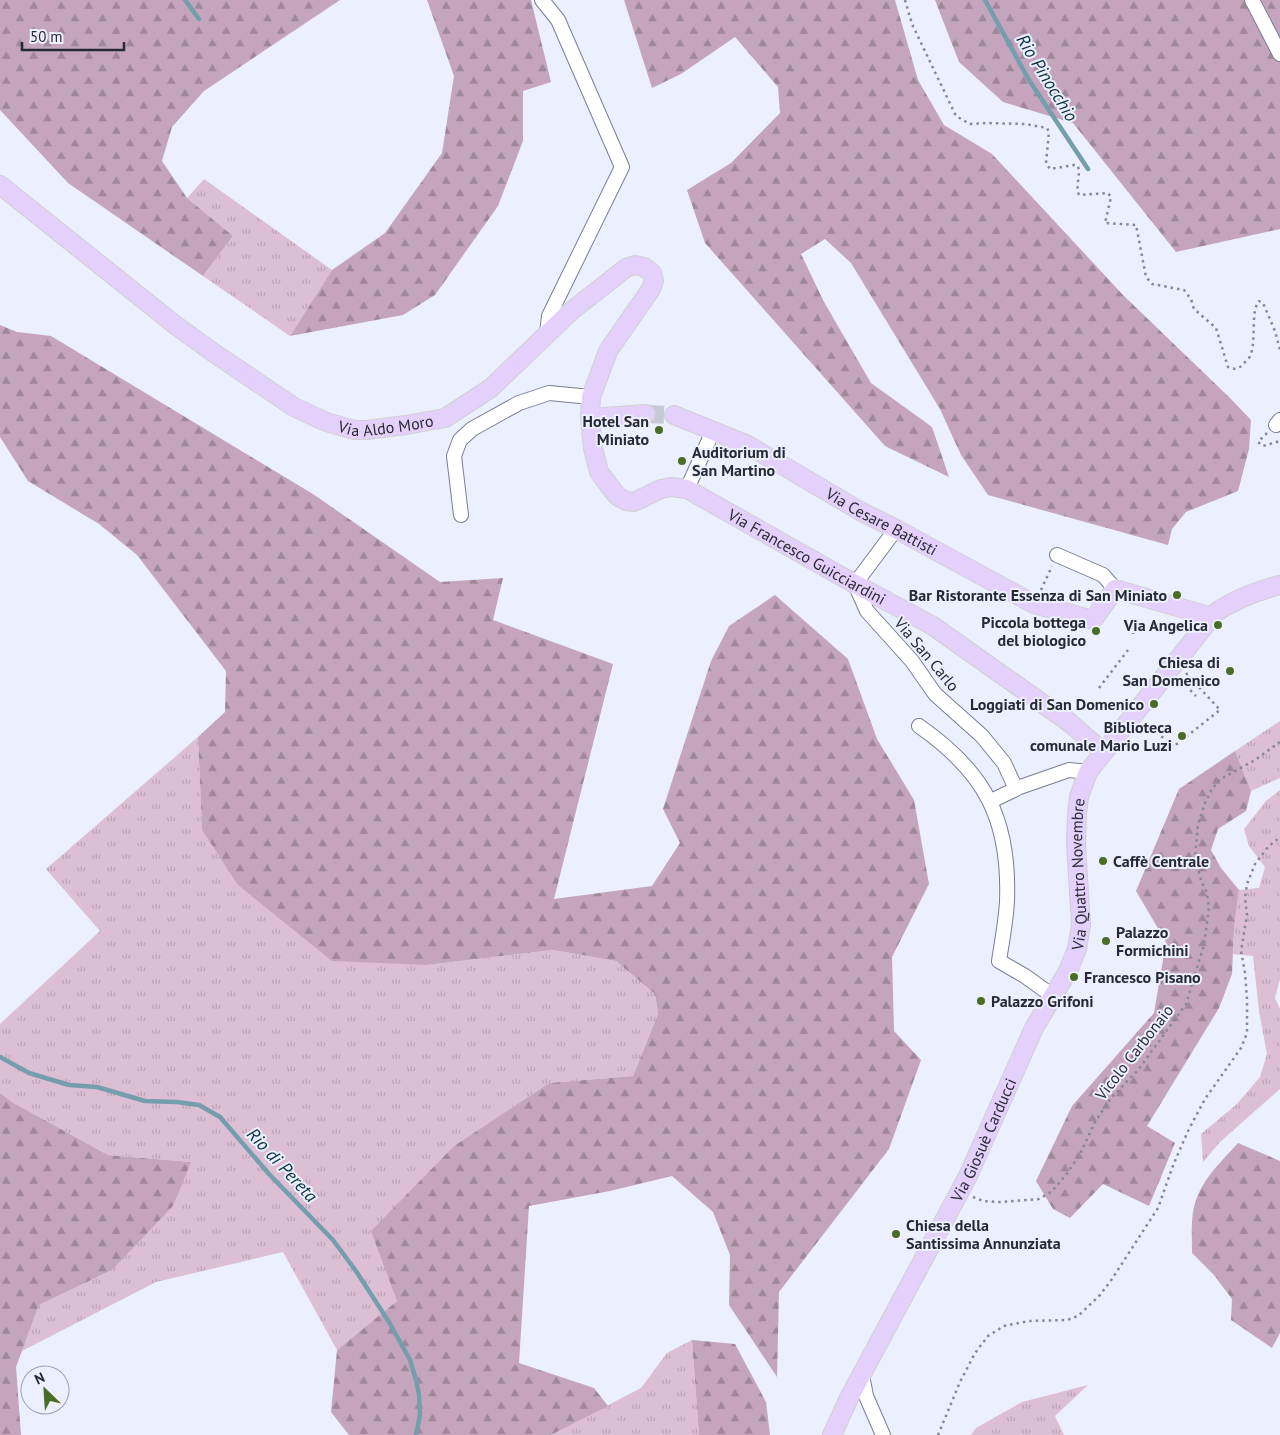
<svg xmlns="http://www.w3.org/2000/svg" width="1280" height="1435" viewBox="0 0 1280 1435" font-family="'PT Sans',sans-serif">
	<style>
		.grass { fill: url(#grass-tufts) }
		.forest { fill: url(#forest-firs) }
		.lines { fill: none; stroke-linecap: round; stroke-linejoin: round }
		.stream { stroke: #749eab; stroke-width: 4.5 }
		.major-tunnel { stroke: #c5c8d5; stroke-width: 18; stroke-dasharray: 18 9; stroke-linecap: butt }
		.minor-casing { stroke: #797e93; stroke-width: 16 }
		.major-casing { stroke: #d0d0d2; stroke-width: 20 }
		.path { stroke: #868994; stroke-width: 2.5; stroke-dasharray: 2.5 4; stroke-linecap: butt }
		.minor { stroke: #fff; stroke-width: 14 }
		.major { stroke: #e3d0fb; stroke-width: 18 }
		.poi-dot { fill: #4a6d25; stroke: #eceffd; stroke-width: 2 }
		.labels { text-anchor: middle; stroke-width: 4; stroke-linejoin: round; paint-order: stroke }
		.street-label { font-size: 16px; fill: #282a33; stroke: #eceffd }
		.poi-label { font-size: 16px; font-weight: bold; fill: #282a33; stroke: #eceffd; text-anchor: end }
		.water-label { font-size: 18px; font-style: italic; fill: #07323c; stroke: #eceffd }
	</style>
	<defs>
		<pattern id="grass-tufts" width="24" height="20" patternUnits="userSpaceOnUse" patternTransform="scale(1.25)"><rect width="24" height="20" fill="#dcbed5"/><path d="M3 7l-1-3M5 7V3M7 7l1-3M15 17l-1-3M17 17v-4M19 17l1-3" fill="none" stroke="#bda3b7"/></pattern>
		<pattern id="forest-firs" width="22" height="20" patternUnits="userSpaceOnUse" patternTransform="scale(1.25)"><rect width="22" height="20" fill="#c4a5bd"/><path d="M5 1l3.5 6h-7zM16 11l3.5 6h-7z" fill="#9f879a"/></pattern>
	</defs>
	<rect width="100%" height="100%" fill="#eceffd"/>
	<path class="grass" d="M204,179l128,91 -42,66 -87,-60 30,-40 -46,-38z
		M1280,721v57l-29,13 -16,-40z
		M198,737l4,93 225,135 126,-15 63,11 39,33 3,20 -25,62 -84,7 -95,63 -57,155 -60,49 -54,-98 -127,30 -134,69 17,-46 73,-35 79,-108 -83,-7 -96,-53 -12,-9v-69l100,-93 -54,-62z
		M1280,790v189l-5,19 5,11v80l-60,53 -17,20 -2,-28 36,-30 23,-27 7,-23 -8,-43 -6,-55 -20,-2 1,-25 5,-39 20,-2 6,-21 -16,-21 -5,-17 22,-28z
		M692,1340l7,95h-148l90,-47 26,-35z
		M1088,1385l-33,31 9,19h-93l5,-7 46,-26z"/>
	<path class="forest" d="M0,0h340l-136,91 -32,36 -10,34 25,37 46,38 -30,40 -135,-93 -68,-73z
		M427,0h104l20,82 -28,9v50l-25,65 -63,89 -32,20 -113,21 42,-66 53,-37 57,-80 12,-77z
		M624,0h271l23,80 26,45 48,29 131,141 107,103 21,22 -2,29 -11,42 -52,21 -14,17 -4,16 -180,-50 -27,-40 -21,-46 -89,-146 -26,-24 -24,15 23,48 47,81 61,44 17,50 -64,-31 -180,-203 -18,-53 44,-27 49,-50 -2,-26 -43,-50 -54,37 -29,14z
		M935,0h345v229l-104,23 -103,-129 -70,-21 -44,-40z
		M0,325l17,7 34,4 262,158 127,88 63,-4 -10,42 120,44 -59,235 98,-13 28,-43 -17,-34 48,-148 18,-35 46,-31 73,64 29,80 37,61 15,84 -37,73 2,74 27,29 -32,89 -110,143 -2,85 -48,-72 1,-50 -17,-43 -41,-36 -62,15 -81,15 -10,157 75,25 14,18 -57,29h-202l-18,-23 6,-62 60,-49 -26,-70 83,-85 95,-63 84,-7 25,-62 -3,-20 -39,-33 -63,-11 -126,15 -95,-4 -94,-76 -36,-55 -4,-93 27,-25 1,-41 -89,-116 -38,-31 -71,-43 -28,-44z
		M1235,751l16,40 -5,20 -28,18 -7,21 10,18 18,22 -5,39 -2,45 -13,34 -72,118 28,17 -26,63 -46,-22 -33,34 -17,-9 -17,-28 36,-75 82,-93 12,-71 -30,-51 43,-102z
		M0,1093l12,9 96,53 83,7 -18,44 -61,64 -73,35 -23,62 5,68h-21z
		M1238,1143l42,18v172l-8,15 -41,-28 1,-21 -18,-24 -22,-22c0,-19 -2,-41 6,-58 8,-20 26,-36 40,-52z
		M692,1340l43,4 31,58 4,33h-71z"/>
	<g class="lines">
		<path class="stream" d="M185,0l14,19
			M985,0l44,80 59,89
			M0,1057l29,16 40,12 28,2 48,14 32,1 22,3 21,12 49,57 64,66 23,31 33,51 21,38 6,20 3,15 1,20 -4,20"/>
		<path class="major-tunnel" d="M646,414l28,1"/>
		<defs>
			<path id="minor" d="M542,0l16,20 64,147 -73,149 -2,18
				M1252,0l28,54
				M1276,425l4,-5
				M687,489l26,-58
				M461,515l-7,-59 6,-16 12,-11 47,-26 30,-10 42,4
				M896,529l-41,55 12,27 45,50 23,33 47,42 22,27 12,26 -25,12
				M1057,555l46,20 12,14
				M919,726c66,46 91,93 88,175 -1,20 -5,40 -8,60l26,15 29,21
				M1020,787l49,-17 19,2
				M862,1375l4,21 17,39"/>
			<g id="major">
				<path id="s1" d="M0,185l174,139 37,27 83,56 32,15 28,8h13l39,-5 39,-7 46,-30 79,-76 56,-44 9,-3 9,2 8,6 2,8 -3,8 -43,62 -8,22 -9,24 -1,21 3,30 6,24 18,24 9,5 8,1 27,-13 10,-2 16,2 168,95 78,42 137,97 33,29"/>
				<path id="s2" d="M674,415l74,30 112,66 36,18 138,75 59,16 22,-31 97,28"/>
				<path d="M590,418l56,-4"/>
				<path id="s3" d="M832,1435l17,-37 119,-222 66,-148 34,-57 9,-22 4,-24 -5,-81 1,-31 2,-16 9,-25 127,-159c20,-14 42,-22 65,-28"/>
			</g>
		</defs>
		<use href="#minor" class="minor-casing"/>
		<use href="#major" class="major-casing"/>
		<path class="path" d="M905,0l7,24 44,92 14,8 17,-1 38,1 22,4 2,4 -3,31 4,6 24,-4 4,1c3,10 -3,19 1,29l29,-2 3,4 -6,26 31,2 10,52 6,7 32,6 7,9 3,10 22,19 12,39c6,2 10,3 14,-2 3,-3 7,-6 8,-9 7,-15 0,-44 9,-55l4,2 12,28 5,19
			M1267,433l-9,9 5,4 17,-5
			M1041,590l11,-24
			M1133,634v-1
			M1181,681l15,15
			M1099,688l29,-38
			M1147,723l26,24 47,-37 -34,-37
			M973,1197l10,4 17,1 39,-3 12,-7 15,-17 14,-21 15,-32 16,-24 27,-28 48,-66 18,-59 5,-37 -2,-15 -6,-13 -6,-22 3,-34 7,-21 6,-12 8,-11 36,-20 25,-18
			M938,1435l22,-53 15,-29 13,-17 16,-10 25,-5 38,-1 11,-4 22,-21 12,-16 46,-71 16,-45 15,-34 16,-30 36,-51 6,-15v-34l-2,-26 -4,-22 6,-36 -2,-17 2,-14 8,-20 13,-17 12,-10"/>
		<use href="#minor" class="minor"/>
		<use href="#major" class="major"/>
	</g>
	<g class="poi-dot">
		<circle cx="659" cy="430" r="5"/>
		<circle cx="682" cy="461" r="5"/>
		<circle cx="1177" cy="595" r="5"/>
		<circle cx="1218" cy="625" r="5"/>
		<circle cx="1096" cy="631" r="5"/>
		<circle cx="1230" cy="671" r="5"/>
		<circle cx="1154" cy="704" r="5"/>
		<circle cx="1182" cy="736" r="5"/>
		<circle cx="1103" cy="861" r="5"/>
		<circle cx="1106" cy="941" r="5"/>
		<circle cx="1074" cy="977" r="5"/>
		<circle cx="981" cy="1001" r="5"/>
		<circle cx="896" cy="1234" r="5"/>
	</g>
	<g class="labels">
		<g class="street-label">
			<text dy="6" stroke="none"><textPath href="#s1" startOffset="465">Via Aldo Moro</textPath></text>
			<text dy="6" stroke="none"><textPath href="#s2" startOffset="234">Via Cesare Battisti</textPath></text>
			<text dy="6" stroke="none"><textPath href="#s1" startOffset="1249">Via Francesco Guicciardini</textPath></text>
			<text transform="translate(927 654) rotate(50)" y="6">Via San Carlo</text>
			<text dy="6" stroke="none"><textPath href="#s3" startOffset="620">Via Quattro Novembre</textPath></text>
			<text transform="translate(1134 1052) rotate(-52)" y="6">Vicolo Carbonaio</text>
			<text dy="6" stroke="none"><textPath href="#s3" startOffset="332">Via Giosuè Carducci</textPath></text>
		</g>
		<g class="poi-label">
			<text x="649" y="427">Hotel San<tspan x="649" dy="18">Miniato</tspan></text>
			<text x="692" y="458" text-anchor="start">Auditorium di<tspan x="692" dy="18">San Martino</tspan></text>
			<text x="1167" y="601">Bar Ristorante Essenza di San Miniato</text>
			<text x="1086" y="628">Piccola bottega<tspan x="1086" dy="18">del biologico</tspan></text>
			<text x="1208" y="631">Via Angelica</text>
			<text x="1220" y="668">Chiesa di<tspan x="1220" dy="18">San Domenico</tspan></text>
			<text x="1144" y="710">Loggiati di San Domenico</text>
			<text x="1172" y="733">Biblioteca<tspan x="1172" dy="18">comunale Mario Luzi</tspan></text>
			<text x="1113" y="867" text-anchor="start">Caffè Centrale</text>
			<text x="1116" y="938" text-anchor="start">Palazzo<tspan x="1116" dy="18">Formichini</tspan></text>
			<text x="1084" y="983" text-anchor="start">Francesco Pisano</text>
			<text x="991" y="1007" text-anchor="start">Palazzo Grifoni</text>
			<text x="906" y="1231" text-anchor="start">Chiesa della<tspan x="906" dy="18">Santissima Annunziata</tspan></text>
		</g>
		<g class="water-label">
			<text transform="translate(1047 78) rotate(58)" y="6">Rio Pinocchio</text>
			<text transform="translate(282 1165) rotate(47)" y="6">Rio di Pereta</text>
		</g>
	</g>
	<g transform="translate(45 1390) rotate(335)"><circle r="24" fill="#eceffd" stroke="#9ea0ac"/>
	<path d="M0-4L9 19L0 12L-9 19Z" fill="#4a6d25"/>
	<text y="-8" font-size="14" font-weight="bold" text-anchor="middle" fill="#282a33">N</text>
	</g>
	<path d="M22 42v8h102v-8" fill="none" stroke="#282a33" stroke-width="2.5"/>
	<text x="30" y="42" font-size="15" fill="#282a33" stroke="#eceffd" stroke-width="4" paint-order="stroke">50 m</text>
</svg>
